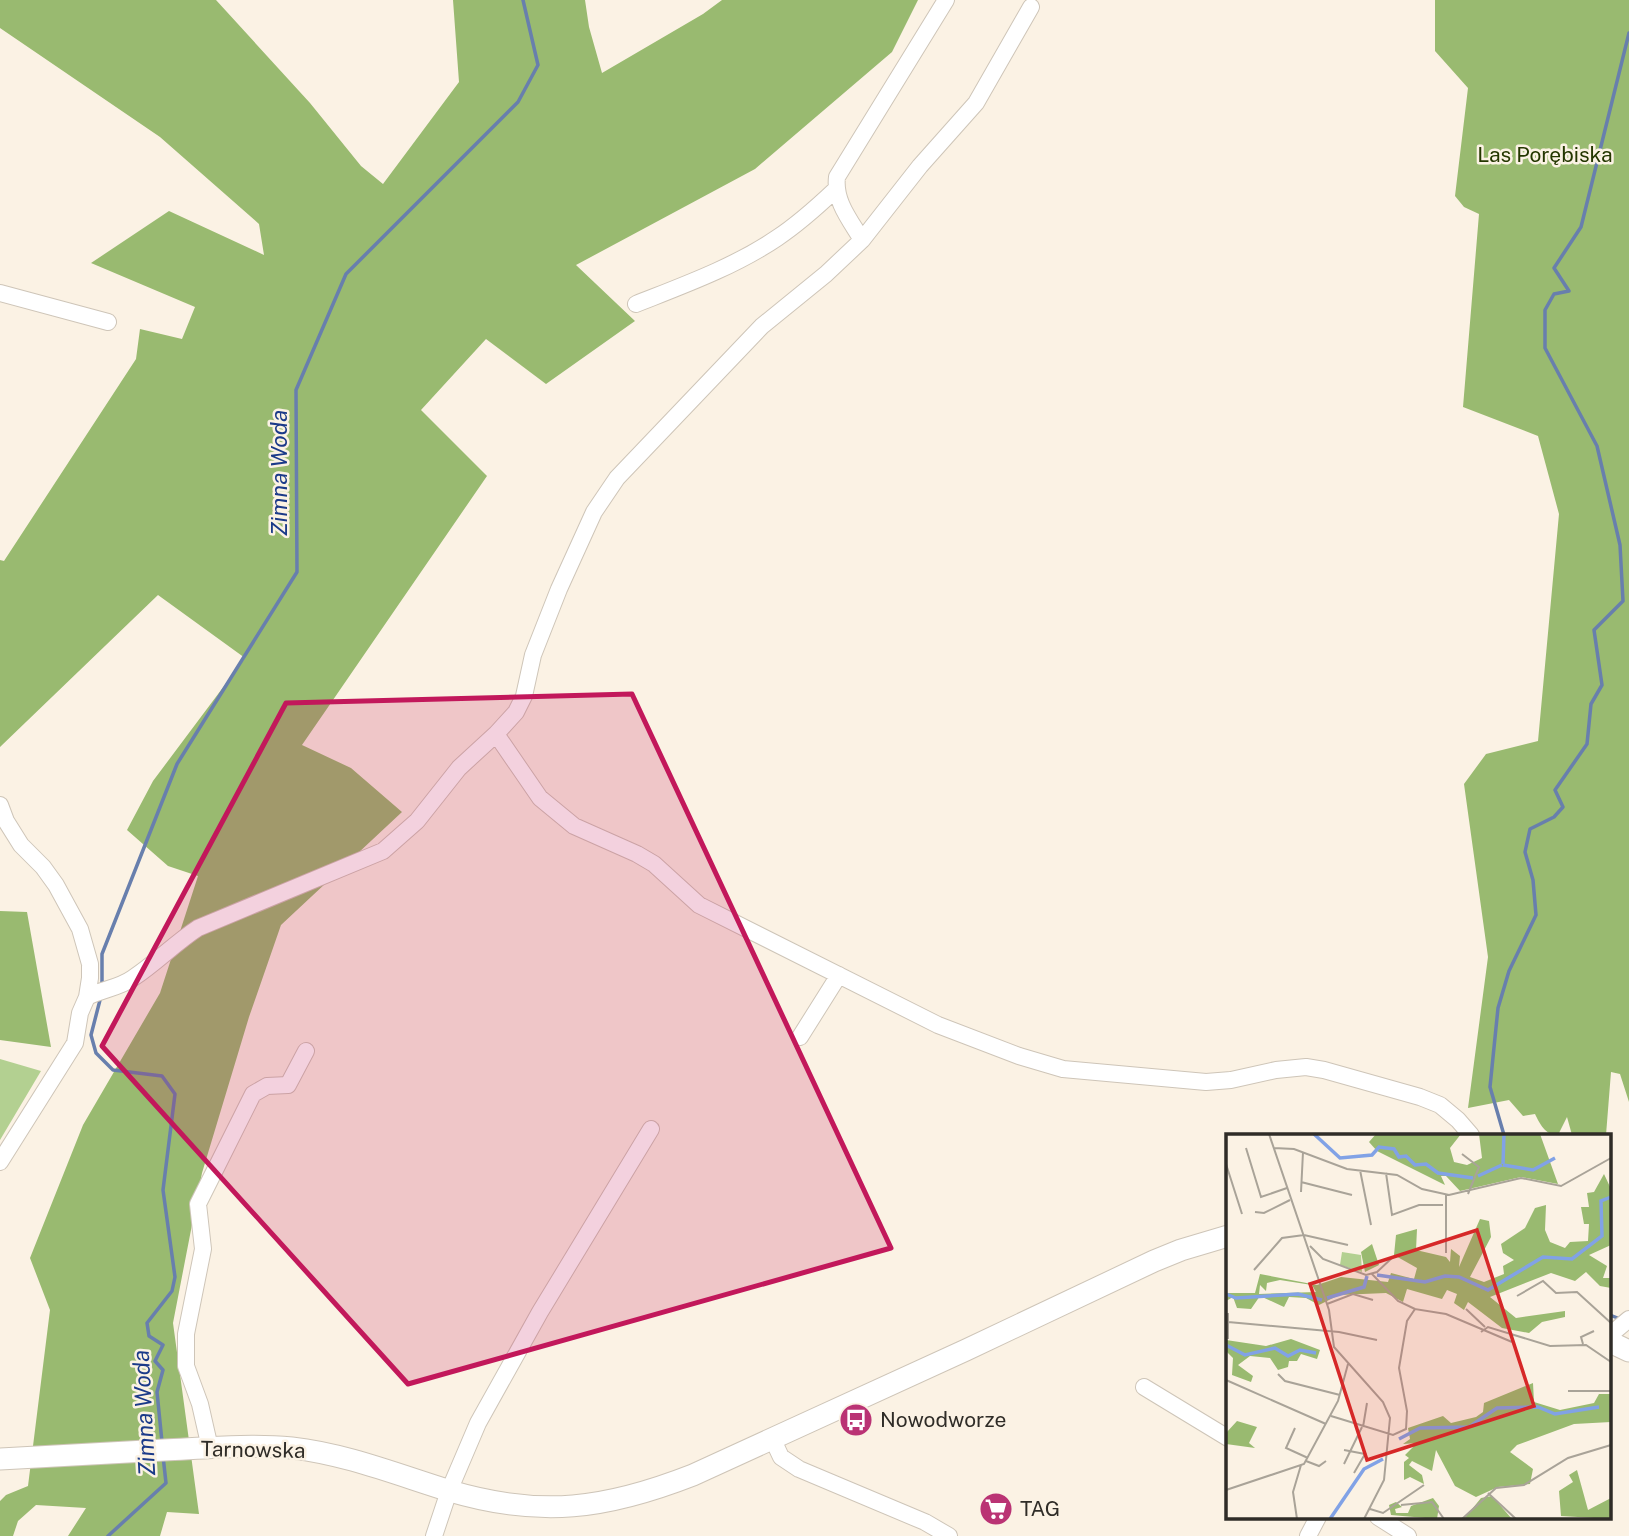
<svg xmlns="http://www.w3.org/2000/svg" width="1629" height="1536" viewBox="0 0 1629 1536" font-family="'Public Sans',sans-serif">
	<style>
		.green { fill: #b3d091 }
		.forest { fill: #99ba70 }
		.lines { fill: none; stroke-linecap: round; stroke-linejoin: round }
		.stream { stroke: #687fad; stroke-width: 3.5 }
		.minor-casing { stroke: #cec5b8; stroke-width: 18 }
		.major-casing { stroke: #cec5b8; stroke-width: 23 }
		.minor { stroke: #fff; stroke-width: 16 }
		.major { stroke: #fff; stroke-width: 21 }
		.marked { fill: #c2185b; fill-opacity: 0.2; stroke: #c2185b; stroke-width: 5; stroke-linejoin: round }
		.labels { text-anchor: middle; stroke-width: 5; stroke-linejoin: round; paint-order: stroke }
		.park-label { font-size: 21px; fill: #243700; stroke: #fbf2e4 }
		.poi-label { font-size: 21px; fill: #2f2c27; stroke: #fbf2e4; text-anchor: start }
		.street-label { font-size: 21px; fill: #2f2c27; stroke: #fbf2e4 }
		.water-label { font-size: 23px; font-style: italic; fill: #1b3a89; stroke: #fbf2e4 }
		.inset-river { fill: none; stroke: #81a2e6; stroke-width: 3.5 }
		.inset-road { fill: none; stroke: #a9a398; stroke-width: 2 }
		.view { fill: #d62828; fill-opacity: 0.15; stroke: #d62828; stroke-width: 3.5 }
		.inset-edge { fill: none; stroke: #2f2c27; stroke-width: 3.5 }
	</style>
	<rect width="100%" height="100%" fill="#fbf2e4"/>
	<path class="green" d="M0,1059l41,12 -41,69z"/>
	<path class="forest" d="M0,0h216l94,103 51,63 22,18 76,-102 -6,-82h132l4,27 13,46 101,-59 19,-14h196l-26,52 -137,117 -179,96 59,56 -89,63 -60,-45 -65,71 66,66 -185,269 49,23 51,44 -121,113 -32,92 -47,156 -29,150 26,191 -32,-2 -7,24h-92l18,-28 -50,-3 -18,16 -5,15h-13v-35l6,-6 22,-9 22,-176 -20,-52 53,-133 77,-132 38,-117 -30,-10 -41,-36 26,-49 92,-123 -87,-63 -158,152v-187l4,1 132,-202 4,-30 42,10 13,-32 -104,-44 78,-52 95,44 -5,-31 -99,-87 -160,-109z
		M1435,0h194v1102l-9,-28 -9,-2 -5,63h-34l-5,-18 -9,18c-13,0 -18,-11 -23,-21l-12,2 -14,-16 -41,8 20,-151 -24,-173 22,-30 52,-13 21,-227 -21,-78 -75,-29 16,-193 -15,-7 -9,-11 13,-108 -33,-37z
		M0,911l27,1 24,135 -51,-7z"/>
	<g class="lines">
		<path class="stream" d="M102,985v-31l75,-190 120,-192 -1,-182 50,-116 172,-172 20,-37 -15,-65
			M100,1000l-9,35 5,18 17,17 49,6 13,18 -12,96 12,87 -3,14 -25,32 2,13 14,9 -8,16 8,9 -6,22 5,50
			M1504,1135l-14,-48 8,-79 11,-37 27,-56 -3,-35 -8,-28 5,-23 24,-12 9,-10 -8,-17 32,-46 4,-40 11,-19 -8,-55 29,-29 -3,-56 -23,-99 -52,-98v-38l9,-16 15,-3 -15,-23 27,-41 48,-194
			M1610,1315l10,4
			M108,1536l58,-53 -3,-27"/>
		<defs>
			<path id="minor" d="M1031,7l-55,96 -56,63 -58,74 -36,34 -64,52 -145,152 -23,34 -35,77 -26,66 -9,41 -8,16 -20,22 44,64 34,28 63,28 17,10 45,41 239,120 81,31 44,13 143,13 25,-2 45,-10 30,-3 18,3 96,27 20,8 18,15 13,15
				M862,240c-12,-20 -28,-39 -25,-63l109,-177
				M0,293l108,29
				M636,304c48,-19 98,-37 141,-66 21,-14 40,-31 58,-48
				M0,805l6,16 15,24 22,22 13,18 24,44 10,35v14l-3,19 -7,16 -5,30 -75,119
				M87,997c16,-8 32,-9 46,-19 23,-15 42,-35 65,-50l185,-77 34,-30 42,-53 37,-34
				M800,1037l39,-62
				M1610,1335l19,-16
				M1144,1387l84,51
				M773,1440l8,17 18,12 126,53 24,14
				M210,1448l-10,-44 -14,-38v-32l17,-85 -5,-45 55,-110 14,-8 21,-1 18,-34
				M1378,1517l30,19
				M434,1536l15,-45 29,-68 62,-111 111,-183
				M1308,1536l10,-19"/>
			<path id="major" d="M1610,1342l19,9
				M0,1459c55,-3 110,-6 164,-9 42,-2 86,-6 128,-2 54,6 106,27 158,43 91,27 156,18 243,-16l273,-125 188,-89 27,-11 47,-14"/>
		</defs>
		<use href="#minor" class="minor-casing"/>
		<use href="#major" class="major-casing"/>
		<use href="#minor" class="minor"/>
		<use href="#major" class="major"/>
	</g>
	<path class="marked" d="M632,694l259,554 -483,136 -306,-338 184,-343z"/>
	<defs>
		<symbol id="bus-disc" viewBox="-11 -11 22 22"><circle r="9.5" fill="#ba3374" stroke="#fbf2e4"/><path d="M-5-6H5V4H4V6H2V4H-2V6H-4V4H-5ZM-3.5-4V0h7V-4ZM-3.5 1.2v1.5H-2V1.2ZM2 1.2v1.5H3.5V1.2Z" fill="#fff"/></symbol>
		<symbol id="supermarket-disc" viewBox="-11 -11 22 22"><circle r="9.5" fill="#ba3374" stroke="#fbf2e4"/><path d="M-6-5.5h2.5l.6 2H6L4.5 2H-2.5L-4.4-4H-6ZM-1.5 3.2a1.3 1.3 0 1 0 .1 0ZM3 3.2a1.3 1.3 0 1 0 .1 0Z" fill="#fff"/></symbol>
	</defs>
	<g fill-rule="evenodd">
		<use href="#bus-disc" x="837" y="1401" width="38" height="38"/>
		<use href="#supermarket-disc" x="977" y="1490" width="38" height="38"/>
	</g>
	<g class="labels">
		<g class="park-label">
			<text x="1545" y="162">Las Porębiska</text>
		</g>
		<g class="poi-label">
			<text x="880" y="1427">Nowodworze</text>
			<text x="1020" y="1516">TAG</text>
		</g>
		<g class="street-label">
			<text transform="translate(253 1450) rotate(1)" y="7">Tarnowska</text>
		</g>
		<g class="water-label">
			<text transform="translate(279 473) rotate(-90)" y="8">Zimna Woda</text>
			<text transform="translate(144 1413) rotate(-93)" y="8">Zimna Woda</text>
		</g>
	</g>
	<g transform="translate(1226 1134)">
		<rect width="385" height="385" fill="#fbf2e4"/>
		<path d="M116,118l19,3 1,17 -22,-7z" fill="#b3d091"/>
		<path d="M150,0h85l-11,14 4,14 13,3 15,-7 -3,-24h61l18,50 -37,-7 -61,14 -14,-15h-5l4,9 -68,-34 -8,-9zM378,40l7,15v56l-22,10 18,11 -4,12h8v10l-11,-2 -14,-14 -11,9 -24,-8 -61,24 26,21 49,-7v6l-23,5 -13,11 -27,-5 -34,-26 -4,8 -10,-7 3,-9 -10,-4 -5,9 -35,-10 -4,13 -17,-9 -47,2 -20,10 -13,-7 -17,-1 -5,10 -24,-11 -9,13 -14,-1 -4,-11 -7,4v-8h29l5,-19 57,11 24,-8 47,5 3,-9 23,6 3,-11 -23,-13 2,-20 21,-6 -1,21 30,7 4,5 1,-13 9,7 -1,11 21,-48 9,2 2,16 -21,40 14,5 20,-8 -1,-8 11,-6 -11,-7 -2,-9 24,-16 10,-20 11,-3 -1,25 5,12 15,6 5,-6 18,-1 1,-17h-5l-3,-17h8l-2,-14 7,-1zM54,146l32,5 4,7 -57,2 1,-9 6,6 1,-8zM146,110l7,21 -14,7 -4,-20zM65,205l29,11 -3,9 -16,-5 -4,7h-8l-1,6 -10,3 -8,-12 -20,-2 -12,9 15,11 -2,6 -19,-7 1,-17 -7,-7v-11l40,6zM307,249l1,19 26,8 34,-7 5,-9h12v28l-37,2 -57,21 -7,7 23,17 -3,15 -32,3 -22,10 -21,-11 -19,-36 -4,21 -20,-10 -3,4 13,10 2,9 -14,-7 -6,3v-18l5,-4 -4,-3 12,-12 -14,1 7,-5 -2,-11 35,-12 8,7 25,-6 7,-5 1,-9zM11,287l20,6 -8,16 6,5 -29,-4v-11zM351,336l11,40 23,-12v21l-50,-3 -2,-25 14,-9 -4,-7zM266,362l20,23h-48l17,-21zM207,364l6,8 -2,13 -46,-4 -2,-10 7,-3 6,5 -7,2 1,4h12l3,-7z" fill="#99ba70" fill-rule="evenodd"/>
		<path class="inset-river" d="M88,0l26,24 32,-3 7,-8 15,2 5,8 7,-1 9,9 11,-1 12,9 35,5M277,30l1,-30M277,31l30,5 22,-12M252,42l24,-11M151,141l48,7 20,-6 14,1 29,13 55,-33 29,2 30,-23 -1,-35 10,-4M0,160l10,4 62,-4 24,6M101,164l37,-11 3,-11M0,211l19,10 30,-7 13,8 12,-6 16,3M173,305l21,-11 49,-1 28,-19 41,-1 17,7 44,-7M104,385l34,-50 19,-10"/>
		<path class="inset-road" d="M43,0l60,176 5,37 49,55 7,16 -6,62 -20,39M20,14l15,49 26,-9M48,14l20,1 53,20 50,6 25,14 27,6 72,-17 40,8 50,-28M236,20l17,13 -11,27M0,30l16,50M134,36l11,55M160,39l6,42 27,-10h24M75,48l51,13M75,58l2,-40M29,78l9,1 26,-13M84,112l13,13 43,16 11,-3 16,-15M220,119v-58M28,136l28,-32 22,-3 44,10M146,140l26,27 17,8M291,162l26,-15 13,12 21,-1 34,31M101,170l26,-10 20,6M240,175l19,18M2,179v26M2,188l111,10 38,8M255,198l7,-5 62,19 36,-1 25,17M357,210l-2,-7 13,-6M52,240l7,7 55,14M0,246l100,44M342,257h43M105,282l62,19 13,-6 1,-18 -8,-43 8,-47 8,-12 31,5 66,28M137,293l4,-24M69,294l-9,20 22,10M118,316l21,4 -11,19M80,327l13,5 7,-5M118,330l18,-37M0,356l78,-26 34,-63 10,-37M262,359l28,26M175,371l31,-3 12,17M144,375l13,4 41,-28M71,385l-4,-27 8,-27M236,385l34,-31 28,-3 44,-27 43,-13"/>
		<path class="view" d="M251,96l57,176 -167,54 -57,-176z"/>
		<rect width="385" height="385" class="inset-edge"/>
	</g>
</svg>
